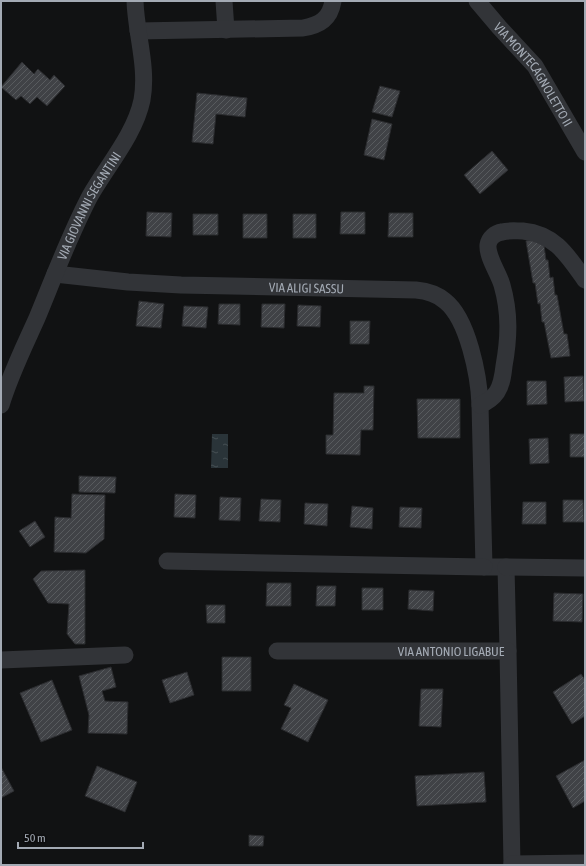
<svg xmlns="http://www.w3.org/2000/svg" width="586" height="866" viewBox="0 0 586 866" font-family="'Asap Condensed',sans-serif">
	<style>
		.water { fill: url(#water-ripples) }
		.building { fill: url(#building-hatch); stroke: #2b2c2f }
		.lines { fill: none; stroke-linecap: round; stroke-linejoin: round }
		.street { stroke: #323438; stroke-width: 17 }
		.labels { text-anchor: middle; stroke-width: 3; stroke-linejoin: round; paint-order: stroke }
		.street-label { font-size: 13px; fill: #a3aab4; stroke: #0d0d0e }
	</style>
	<defs>
		<pattern id="water-ripples" width="26" height="14" patternUnits="userSpaceOnUse"><rect width="26" height="14" fill="#2a3439"/><path d="M2 4q2-2 4 0t4 0M15 11q2-2 4 0t4 0" fill="none" stroke="#464f53"/></pattern>
		<pattern id="building-hatch" width="6" height="6" patternUnits="userSpaceOnUse"><rect width="6" height="6" fill="#404246"/><path d="M-1 1l2-2M0 6l6-6M5 7l2-2" fill="none" stroke="#585b5e"/></pattern>
	</defs>
	<rect width="100%" height="100%" fill="#111213"/>
	<path class="water" d="M212,434h16v34h-17z"/>
	<path class="building" d="M22,62l12,12 4,-5 12,11 4,-5 11,11 -18,20 -10,-9 -7,7 -9,-8 -5,4 -15,-13z
		M380,86l20,5 -8,26 -20,-5z
		M197,93l50,5 -2,19 -29,-3 -3,30 -21,-2z
		M372,119l20,5 -8,36 -20,-5z
		M492,151l16,19 -28,24 -16,-19z
		M147,212l25,1 -1,24 -25,-1z
		M341,212h24v22h-25z
		M389,213h24v24h-25z
		M193,214h25v21h-25z
		M243,214h24v24h-24z
		M293,214h23v24h-23z
		M543,238l3,22h2l2,18 3,-1 2,18h2l7,39h3l3,22 -19,2 -7,-36h-2l-2,-19 -2,1 -3,-21h-2l-7,-42z
		M139,301l25,3 -3,24 -25,-2z
		M219,304h21v21l-22,-1z
		M262,304h23l-1,24 -23,-1z
		M298,305l23,1 -1,21 -23,-1z
		M184,306l24,1 -2,21 -24,-2z
		M350,321h20l-1,23h-19z
		M583,376l1,25 -19,1 -1,-25z
		M527,381h19l1,23 -20,1z
		M364,386h10l-1,44h-12l-1,25 -34,-1v-19h7l1,-42h30z
		M417,399h43v39h-42z
		M570,434h15v23h-15z
		M548,438l1,25 -19,1 -1,-25z
		M79,476l37,1 -1,16 -36,-1z
		M72,494l33,1 -1,44 -18,14 -32,-1 1,-35 16,1z
		M175,494l21,1 -1,23 -21,-1z
		M220,497l21,1 -1,23 -21,-1z
		M261,499l20,1 -1,22 -21,-1z
		M563,500h20l1,22h-21z
		M523,502h23v22h-24z
		M305,503l23,1 -1,22 -23,-2z
		M352,506l21,2 -1,21 -22,-2z
		M400,507l22,1 -1,20 -22,-1z
		M35,521l10,16 -15,10 -11,-16z
		M85,570v74h-10l-8,-10 2,-30 -21,-1 -15,-24 8,-8z
		M267,583h24v23h-25z
		M317,586h19l-1,20h-19z
		M362,588h21v22h-21z
		M409,590l25,1 -1,20 -25,-2z
		M554,593l29,1 -1,28 -29,-1z
		M206,605h19v18h-18z
		M222,657h29v34h-29z
		M111,667l5,20 -14,4 3,10 23,1 -1,32 -39,-1 1,-18 -10,-39z
		M187,672l7,23 -24,8 -8,-23z
		M581,674l4,6v36l-13,8 -19,-32z
		M52,680l20,50 -31,12 -21,-49z
		M294,684l34,16 -20,42 -27,-13 10,-21 -7,-3z
		M421,689h22l-2,38 -22,-1z
		M585,760v41l-12,7 -17,-32z
		M97,766l40,16 -12,30 -40,-16z
		M1,767l13,24 -13,7z
		M484,772l2,30 -69,4 -2,-30z
		M249,835l15,1 -1,10h-14z"/>
	<g class="lines">
		<g class="street">
			<path d="M224,1l2,29"/>
			<path id="s1" d="M477,1l22,26 36,39 50,86"/>
			<path d="M138,31l165,-3c17,-3 27,-9 30,-27"/>
			<path id="s2" d="M55,274l73,8 53,3 235,5c11,1 21,4 29,11 23,18 34,75 35,104l4,162h22l2,84"/>
			<path id="s3" d="M1,405c9,-30 23,-58 36,-87 17,-41 32,-82 53,-122 17,-30 45,-62 52,-96 6,-33 -6,-66 -7,-99"/>
			<path d="M480,405c7,-3 13,-7 17,-13 5,-8 6,-17 7,-26 5,-28 6,-53 -2,-81 -3,-11 -15,-28 -14,-40 1,-7 7,-12 14,-13 7,-2 14,-1 21,-1 32,3 45,25 62,49"/>
			<path d="M167,561l317,6"/>
			<path d="M506,567l79,1"/>
			<path id="s4" d="M277,651h231l4,214"/>
			<path d="M1,660l124,-5"/>
			<path d="M512,864l73,-1"/>
		</g>
	</g>
	<g class="labels">
		<g class="street-label">
			<text dy="5" stroke="none"><textPath href="#s1" startOffset="93">VIA MONTECAGNOLETTO II</textPath></text>
			<text dy="5" stroke="none"><textPath href="#s3" startOffset="218">VIA GIOVANNI SEGANTINI</textPath></text>
			<text dy="5" stroke="none"><textPath href="#s2" startOffset="252">VIA ALIGI SASSU</textPath></text>
			<text dy="5" stroke="none"><textPath href="#s4" startOffset="174">VIA ANTONIO LIGABUE</textPath></text>
		</g>
	</g>
	<rect width="586" height="866" fill="none" stroke="#a3aab4" stroke-width="4"/>
	<path d="M18 842v6h125v-6" fill="none" stroke="#a3aab4" stroke-width="2"/>
	<text x="24" y="842" font-size="12" fill="#a3aab4" stroke="#0d0d0e" stroke-width="3" paint-order="stroke">50 m</text>
</svg>
